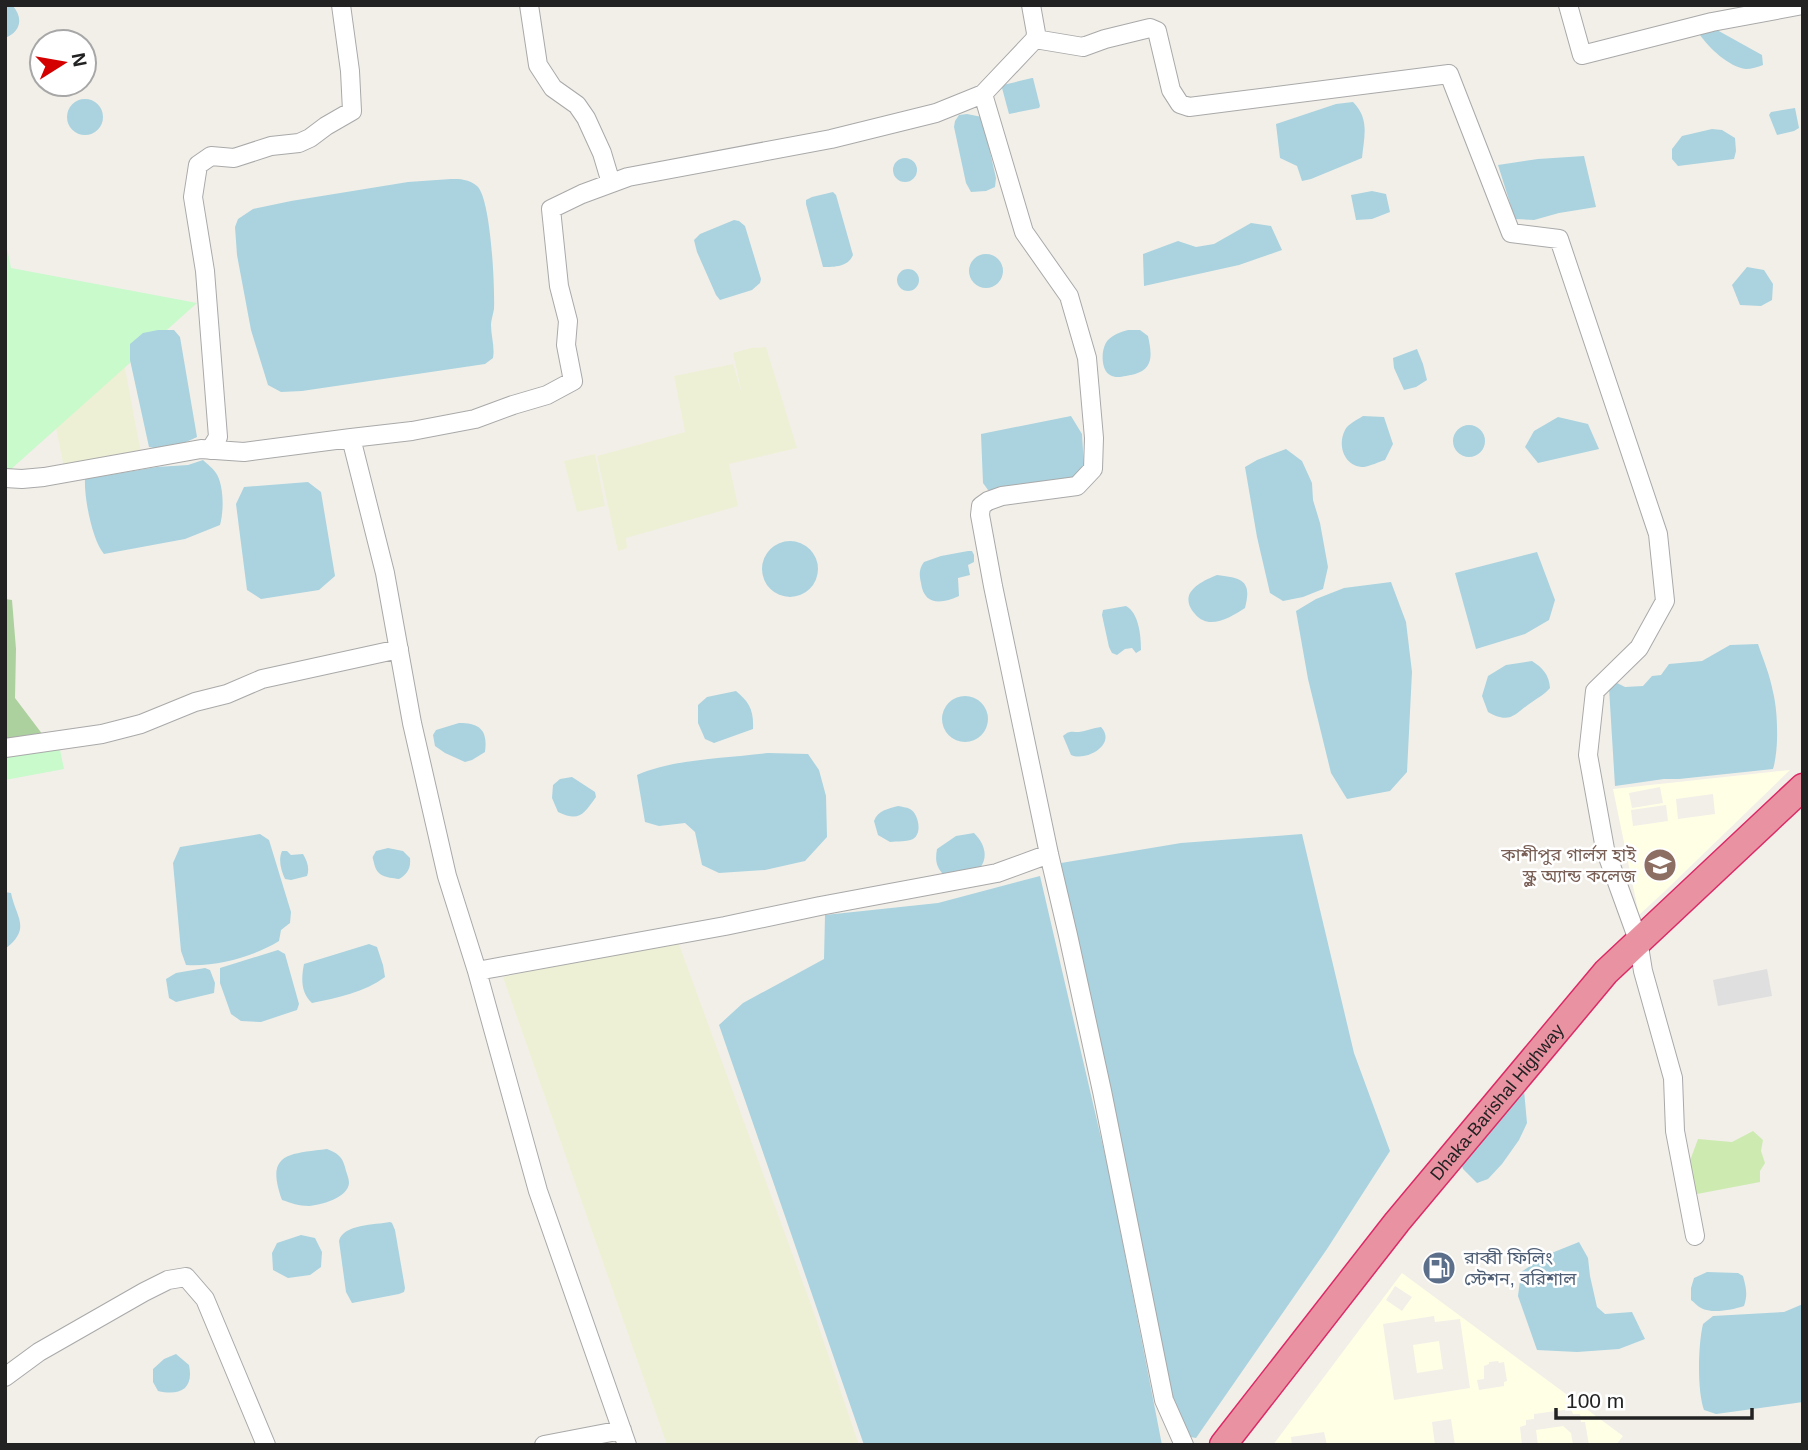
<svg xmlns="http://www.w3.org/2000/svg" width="1808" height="1450" viewBox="0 0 1808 1450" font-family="Arial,'Noto Sans Bengali',sans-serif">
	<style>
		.residential { fill: #e0dfdf }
		.education { fill: #ffffe5; fill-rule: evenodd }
		.farmland { fill: #eef0d5 }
		.grass { fill: #cdebb0 }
		.forest { fill: #add19e }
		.park { fill: #c8facc }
		.water { fill: #aad3df }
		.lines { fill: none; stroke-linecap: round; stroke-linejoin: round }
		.minor-casing { stroke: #a9a9a9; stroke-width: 20 }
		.highway-casing { stroke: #dc2a67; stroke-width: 29 }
		.minor { stroke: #fff; stroke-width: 18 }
		.highway { stroke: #e892a2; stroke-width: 26 }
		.labels { text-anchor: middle; stroke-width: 5; stroke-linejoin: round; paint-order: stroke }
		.education-label { font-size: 18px; fill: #785e54; stroke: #fff; text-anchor: end }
		.street-label { font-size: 18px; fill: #222; stroke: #fff }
		.service-label { font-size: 18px; fill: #4e5e75; stroke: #fff; text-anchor: start }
	</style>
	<rect width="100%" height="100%" fill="#f2efe9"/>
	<path class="residential" d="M1767,969l5,27 -54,10 -5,-26z"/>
	<path class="education" d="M1790,770l-125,121 -26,24 -26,-126zM1660,787l3,16 -31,5 -3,-15zM1713,794l2,20 -37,5 -2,-20zM1666,805l2,16 -35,5 -2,-16z
		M1402,1273l221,163 -7,9h-27l-4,-23h-4l-1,-8h-7l-2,-5 -37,5v5l-8,1v5l-6,2 2,18h-67l-4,-26 -19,3 3,23h-108l-3,-13 -33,5 1,8h-19zM1395,1286l17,11 -10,14 -16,-11zM1434,1316l1,6 25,-3 10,69 -76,12 -11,-76zM1498,1361l1,2 5,-1 3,19 -3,1v4l-25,4 -2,-10 7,-1v-13l5,-2v-2z
		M1439,1341l4,28 -26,4 -4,-28z
		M1563,1426l8,7 2,12h-35l-2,-15z"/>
	<path class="farmland" d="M121,347l20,106 -77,15 -21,-106z
		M766,347l31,101 -68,16 9,42 -112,32 1,10 -9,3 -21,-95 88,-24 -11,-56 59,-12 9,30 -9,-41 18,-5z
		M595,454l10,52 -28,6 -13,-51z
		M677,939l136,371 46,135h-192l-164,-468z"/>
	<path class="grass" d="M1753,1131l10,9 -2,11 4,12 -5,8v11l-63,12 -15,-12 16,-43 34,3z"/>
	<path class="forest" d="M5,599l7,1 4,49 -1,49 28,37 -38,7z"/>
	<path class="park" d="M5,238l6,30 186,35 -187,167 -5,-1z
		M59,745l5,24 -59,11v-26z"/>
	<path class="water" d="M5,5l8,1c11,13 7,26 -8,32z
		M1708,29l9,1 45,25 1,10c-5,2 -12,4 -17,4 -17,-2 -37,-21 -46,-34z
		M1032,78h1l7,28 -1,2 -30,6 -7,-26 1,-3z
		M67 117a18 18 0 1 1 36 0a18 18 0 1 1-36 0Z
		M1353,102c17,17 11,35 9,56l-51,21 -9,2 -5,-15 -17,-8 -4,-34 60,-20z
		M1795,108l4,20 -5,3 -17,4 -8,-20 2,-3z
		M967,114l15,3 14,61 -1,9 -9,4 -15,1 -5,-9 -12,-56 1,-6 4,-6z
		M1712,129l10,1 13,8 1,13 -2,8 -56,7 -6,-7v-10l10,-13z
		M1584,156l12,51 -37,6 -25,7 -19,-1 -17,-54 40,-6z
		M893 170a12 12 0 1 1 24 0a12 12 0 1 1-24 0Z
		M451,179c9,0 18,0 26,7 14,12 18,102 17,123 -1,6 -3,11 -3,16 0,11 4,22 2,33l-8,6 -183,27 -21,1 -13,-7 -17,-55 -14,-75 -2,-28 3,-8 15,-10 38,-8 117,-19z
		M1372,191l14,3 4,18 -18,7 -16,1 -5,-25z
		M833,192l3,3 17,60c-5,12 -18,12 -30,12l-17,-63v-4l6,-3z
		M734,220l5,1 6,5 16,53 -1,4 -8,7 -32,10 -4,-5 -19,-43 -3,-12 6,-6z
		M1251,223l20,3 11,24 -43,15 -95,21 -1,-32 35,-13 18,6 18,-3z
		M969 271a17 17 0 1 1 34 0a17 17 0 1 1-34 0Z
		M1747,267l17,3 9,14 -1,16 -11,6 -21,-1 -8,-20z
		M897 280a11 11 0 1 1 22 0a11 11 0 1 1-22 0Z
		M158,330h16l6,7 17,100c-14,7 -31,14 -48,10l-19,-87v-16l13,-11z
		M1128,330h12l8,6c5,23 5,36 -22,40 -6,1 -11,2 -16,-1 -10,-5 -9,-28 -2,-35 6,-6 13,-8 20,-10z
		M1417,349l6,15 4,16 -11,7 -12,3 -10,-22 -1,-10z
		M1071,416l11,18 2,33 -7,11 -77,13 -12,-1 -5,-7 -2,-49z
		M1363,416l21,1 9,27 -8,16c-6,2 -15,6 -21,7 -20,0 -27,-22 -19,-37 3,-6 12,-10 18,-14z
		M1558,417l30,7 11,25 -61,14 -13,-16 9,-16z
		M1453 441a16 16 0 1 1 32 0a16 16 0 1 1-32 0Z
		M1286,449l16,12 10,22 1,17 7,23 8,44 -5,22 -20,8 -20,4 -13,-8 -13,-56 -12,-70 12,-7z
		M203,460c4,4 10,8 13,13 8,12 8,38 4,52l-35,14 -81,15c-12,-14 -20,-57 -19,-75l72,-12 31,-2z
		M308,482l13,10 14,84 -16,14 -58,9 -14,-9 -11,-86 8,-17z
		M762 569a28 28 0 1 1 56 0a28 28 0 1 1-56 0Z
		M968,551h4l2,4v7l-6,3 2,10 -12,3 1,18c-17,8 -35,10 -38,-13 -2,-9 -2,-14 3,-21l17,-6z
		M1537,552l18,48 -6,20 -24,14 -49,15 -21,-76z
		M1217,575c26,3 35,6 28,33 -11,7 -23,15 -36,14 -6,-1 -11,-4 -14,-8 -18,-21 5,-32 22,-39z
		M1391,582l15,40 6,50 -5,100 -17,19 -43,8 -16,-26 -23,-94 -12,-68 20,-12 28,-11z
		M1126,606c13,7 15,30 15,44l-5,3 -4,-5 -7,1 -8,6 -5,-2 -3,-6 -7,-32 1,-5z
		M1758,644c5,15 12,31 15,48 5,19 6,58 0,77l-94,10h-15l-49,7 -6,-98 2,-4 6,-1 8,4 18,-1 9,-10 9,-1 8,-11 33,-3 28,-16z
		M1532,661c11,7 17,14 18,27 -5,6 -11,9 -18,14 -18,12 -21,23 -44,10l-6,-16 6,-20 18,-11z
		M736,691c13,11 18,19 17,38l-39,14 -9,-4 -7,-16v-18l9,-8z
		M942 719a23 23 0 1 1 46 0a23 23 0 1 1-46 0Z
		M459,723c21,0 29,7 26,29l-13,8 -7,2 -20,-9 -10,-7 -2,-11 3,-5z
		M1101,727c16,17 -14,35 -30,28l-8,-19c7,-6 8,-4 16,-4 7,-1 14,-4 22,-5z
		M768,753l40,1 11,16 7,26 1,41 -22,24 -40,9 -46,3 -17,-8 -7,-33 -10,-9 -26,3 -14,-4 -8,-47c35,-16 92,-17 131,-22z
		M572,777l23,15 1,5c-13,18 -17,25 -38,15l-6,-14 1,-13 7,-6z
		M898,806c4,1 8,1 12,3 8,4 13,24 3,30 -6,3 -16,2 -23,3l-12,-7 -4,-14c4,-11 14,-12 24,-15z
		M974,833c10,10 15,23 6,35l-36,7c-8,-8 -9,-15 -7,-26l19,-13z
		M260,834l9,6 22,72 -1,11 -9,7 -2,11c-26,16 -62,26 -93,24l-5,-14 -8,-88 7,-16z
		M1302,834l52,219 36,98 -63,98 -131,189 -11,-2 -9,-23 -115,-550 120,-20z
		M388,848l15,3 7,7c1,11 -3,16 -11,21 -13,-2 -22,-2 -25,-16 -2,-8 -2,-4 2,-12z
		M282,851h5l4,4 12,-1c4,7 7,14 4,22l-16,4 -6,-1c-4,-9 -7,-19 -3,-28z
		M1040,876l69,296 53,273h-298l-145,-420 24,-22 81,-44 1,-44 113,-12z
		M5,892l6,1c5,25 21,35 -6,56z
		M369,944l8,3 6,18 2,12c-20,15 -48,21 -73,26 -11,-10 -11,-24 -8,-39z
		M278,950l7,4 14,50 -2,6 -36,12 -20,-1 -10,-7 -11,-31v-15z
		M205,968l5,2 5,13 -1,10 -38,9 -7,-4 -3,-19 10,-6z
		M1524,1090l3,33 -8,17 -17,24 -14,15 -11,4 -14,-14 -5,-15z
		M327,1149c10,4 15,7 18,18 1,5 4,11 4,16 -1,15 -28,22 -40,23 -10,0 -18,-3 -27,-6 -17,-47 6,-46 45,-51z
		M390,1222l2,1 3,7 10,58 -1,4 -5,2 -47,9 -6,-11 -7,-51c4,-17 36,-16 51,-19z
		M301,1235l14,3 7,14 -1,15 -11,8 -22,3 -15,-8 -1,-17 5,-10z
		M1579,1242l9,16 2,18 7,31 8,7 27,-2 13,27 -26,10 -42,3 -40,-2 -19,-54 3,-24 28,-18z
		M1707,1272l31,1 5,3c3,11 5,19 1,30 -12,4 -32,8 -43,2 -4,-2 -7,-6 -10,-8v-12l3,-10z
		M1803,1304v98l-87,12 -12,-4c-7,-20 -6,-65 -1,-86l10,-8 71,-4z
		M176,1354l13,11c5,24 -9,31 -31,26l-5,-9v-13l11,-10z"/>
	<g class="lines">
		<defs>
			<path id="minor" d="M529,5l9,60 15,23 24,17 9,13 16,35 9,30
				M1031,5l5,28 -1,6 48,8 22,-8 45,-11 7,3 14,59 9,14 9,3 260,-33 62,159 48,6 99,295 7,67 -26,47 -44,43 -7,64 17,94 33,91 5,31 30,107 2,53 20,105
				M1568,5l14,50 130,-33 91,-17
				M983,94l41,138 45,64 18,62 7,80 -1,31 -16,17 -75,10 -14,5 -7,5 -1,9 13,71 56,268 19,81 34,156 62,309 20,45
				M351,438l61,-7 63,-12 38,-14 34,-10 26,-14 -7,-36 2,-24 -9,-35 -8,-77 31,-15 46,-17 203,-38 105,-26 47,-19 52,-55
				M210,450l8,-13 -13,-166 -12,-74 5,-32 13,-9 23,2 37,-12 28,-3 11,-5 16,-12 26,-15 -2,-40 -9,-66
				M5,478l17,1 22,-2 157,-28 43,3 107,-14 34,135 27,150 35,153 30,95 61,220 89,254
				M5,748l97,-14 39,-10 54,-22 32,-8 35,-15 137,-30
				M477,971l248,-45 95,-20 177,-33 52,-19
				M5,1377l34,-25 105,-60 24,-12 18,-3 19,22 61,146
				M544,1445l78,-15"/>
			<g id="highway">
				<path id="s1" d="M1223,1445l174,-223 209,-250 197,-185"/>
			</g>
		</defs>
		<use href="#minor" class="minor-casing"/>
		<use href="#highway" class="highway-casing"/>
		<use href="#minor" class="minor"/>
		<use href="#highway" class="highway"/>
	</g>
	<defs>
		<symbol id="school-disc" viewBox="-11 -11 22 22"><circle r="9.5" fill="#8d6e63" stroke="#fff"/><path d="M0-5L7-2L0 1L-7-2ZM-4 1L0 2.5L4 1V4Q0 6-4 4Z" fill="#fff"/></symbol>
		<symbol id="fuel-disc" viewBox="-11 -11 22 22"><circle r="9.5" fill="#5c6f8a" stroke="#fff"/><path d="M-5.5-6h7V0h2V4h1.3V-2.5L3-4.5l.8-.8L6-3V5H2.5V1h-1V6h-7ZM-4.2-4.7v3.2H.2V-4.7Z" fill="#fff"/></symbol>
	</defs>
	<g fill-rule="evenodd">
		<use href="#school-disc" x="1641" y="846" width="38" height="38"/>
		<use href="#fuel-disc" x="1420" y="1249" width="38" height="38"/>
	</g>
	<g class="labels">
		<g class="education-label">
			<text x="1636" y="861">কাশীপুর গার্লস হাই<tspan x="1636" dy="21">স্কুল অ্যান্ড কলেজ</tspan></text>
		</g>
		<g class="street-label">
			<text dy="6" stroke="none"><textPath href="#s1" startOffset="439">Dhaka-Barishal Highway</textPath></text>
		</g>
		<g class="service-label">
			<text x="1464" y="1264">রাব্বী ফিলিং<tspan x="1464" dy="21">স্টেশন, বরিশাল</tspan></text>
		</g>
	</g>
	<rect width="1808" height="1450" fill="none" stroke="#222222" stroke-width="14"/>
	<g transform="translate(63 63) rotate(79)"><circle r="33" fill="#ffffff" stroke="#a7a7a7" stroke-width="2"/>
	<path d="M0-5L12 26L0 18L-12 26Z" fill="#d40000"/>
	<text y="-10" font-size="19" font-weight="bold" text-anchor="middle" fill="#222222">N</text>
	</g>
	<path d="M1556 1408v10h196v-10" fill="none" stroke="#222222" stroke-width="3.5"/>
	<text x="1566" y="1408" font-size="21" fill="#222222" stroke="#ffffff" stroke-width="5" paint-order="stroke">100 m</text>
</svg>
